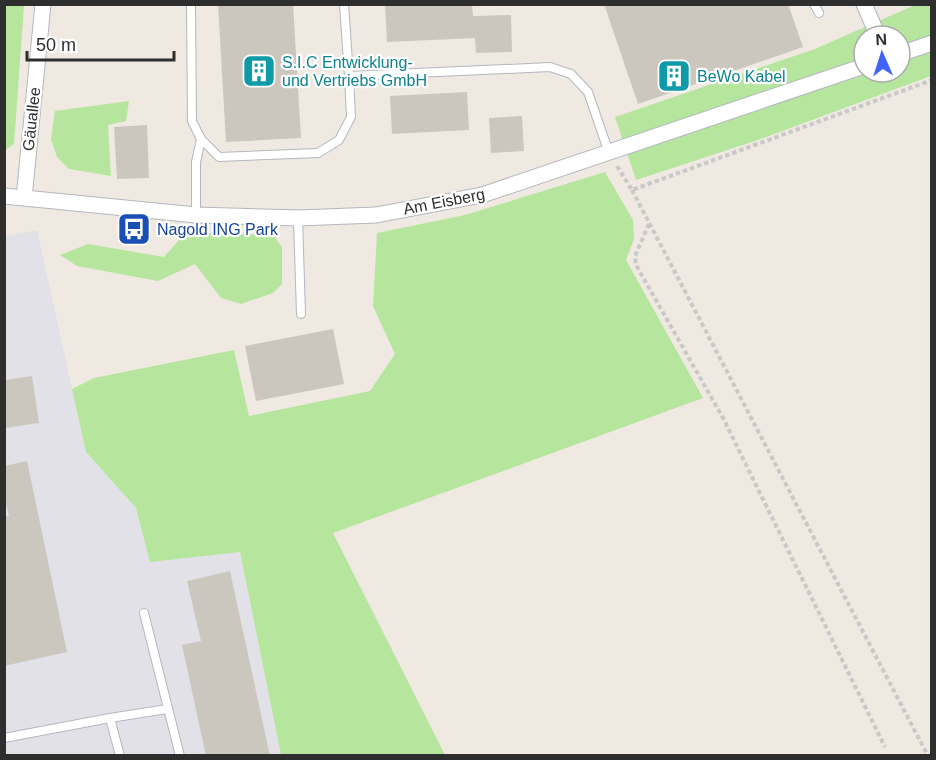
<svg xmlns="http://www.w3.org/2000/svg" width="936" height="760" viewBox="0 0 936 760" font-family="Helvetica,sans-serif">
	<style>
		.industrial { fill: #e3e1e8 }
		.green { fill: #b6e59e; fill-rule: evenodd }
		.building { fill: #cbc7bf }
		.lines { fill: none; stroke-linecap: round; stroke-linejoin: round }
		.service-casing { stroke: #b4b7c1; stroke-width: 10 }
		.minor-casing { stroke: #b4b7c1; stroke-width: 17 }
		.path { stroke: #c9c9c9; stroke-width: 4; stroke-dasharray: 4.5 3; stroke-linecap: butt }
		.service { stroke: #fff; stroke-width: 8 }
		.minor { stroke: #fff; stroke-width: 15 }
		.labels { text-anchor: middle; stroke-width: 4.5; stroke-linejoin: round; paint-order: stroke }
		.culture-label { font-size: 16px; fill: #0d838f; stroke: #fff; text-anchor: start }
		.street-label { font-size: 16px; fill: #2e2e2e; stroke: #fff }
		.transit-label { font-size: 16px; fill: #164399; stroke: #fff; text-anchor: start }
	</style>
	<rect width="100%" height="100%" fill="#efe9e1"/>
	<path class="industrial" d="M37,230l49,222 50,56 14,53 90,-9 41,203 -276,1v-520z"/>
	<path class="green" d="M5,4l19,1 -10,139 -9,6z
		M915,5h16v71l-176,65 -119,39 -21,-63 200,-68zM864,36h36v36h-36z
		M129,101l-3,20 -18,4 3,51 -42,-7 -12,-12 -6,-18 4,-28z
		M605,172l28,48 1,19 -8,21 77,138 -370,135 112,222h-164l-41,-203 -90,10 -14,-54 -50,-56 -14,-63 22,-11 140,-28 15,66 121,-25 25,-37 -22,-48 4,-73 88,-18z
		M186,232l87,3 9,12v37l-9,9 -32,11 -20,-6 -26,-34 -37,17 -81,-15 -17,-11 28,-11 76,13z"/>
	<path class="building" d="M218,4h75l8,134 -75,4z
		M385,4h87l1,12 38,-1 1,37 -36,1 -1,-15 -88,4z
		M604,4h184l15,43 -165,57z
		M467,92l2,38 -77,4 -2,-38z
		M522,116l2,35 -33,2 -2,-35z
		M147,125l2,53 -32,1 -3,-52z
		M333,329l11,55 -88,17 -11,-55z
		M32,376l7,47 -35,5v-48z
		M27,461l40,191 -63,14v-149l5,-1 -5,-19v-31z
		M230,571l40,185h-64l-24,-111 19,-4 -14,-60z"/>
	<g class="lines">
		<defs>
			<path id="service" d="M191,4l1,117 9,18 18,18 99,-4 21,-13 12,-23 -2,-41 201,-9 21,7 17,18 21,61
				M344,4l5,72
				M814,4l5,9
				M196,215v-53l5,-23
				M298,218l3,96
				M144,613l36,143
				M110,718l57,-9
				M4,738l106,-20 10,38"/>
			<path id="minor" d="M864,4l14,32
				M900,54l32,-11
				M4,196l192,19 102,3 78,-3 106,-20 382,-129
				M24,198l19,-194"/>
		</defs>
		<use href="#service" class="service-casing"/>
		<use href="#minor" class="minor-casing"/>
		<path class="path" d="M617,166l15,24 300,-110
			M632,190l296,566
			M649,224l-14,32 1,9 87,153 162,329"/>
		<use href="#service" class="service"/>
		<use href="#minor" class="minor"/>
	</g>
	<defs>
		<symbol id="building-square" viewBox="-11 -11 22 22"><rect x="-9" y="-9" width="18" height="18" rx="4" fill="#0f9aa8" stroke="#fff"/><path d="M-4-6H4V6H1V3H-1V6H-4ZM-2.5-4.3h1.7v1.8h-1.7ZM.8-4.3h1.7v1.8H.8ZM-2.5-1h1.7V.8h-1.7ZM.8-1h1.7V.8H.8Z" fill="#fff"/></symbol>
		<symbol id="bus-square" viewBox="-11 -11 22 22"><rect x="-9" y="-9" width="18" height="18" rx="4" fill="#1a4fb4" stroke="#fff"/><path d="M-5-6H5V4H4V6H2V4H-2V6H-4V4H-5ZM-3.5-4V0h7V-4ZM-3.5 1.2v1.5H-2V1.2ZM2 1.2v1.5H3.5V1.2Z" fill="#fff"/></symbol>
	</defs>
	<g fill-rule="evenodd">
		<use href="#building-square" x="240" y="52" width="38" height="38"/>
		<use href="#building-square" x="655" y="57" width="38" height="38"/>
		<use href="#bus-square" x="115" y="210" width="38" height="38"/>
	</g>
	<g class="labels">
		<g class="culture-label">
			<text x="282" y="68">S.I.C Entwicklung-<tspan x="282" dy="18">und Vertriebs GmbH</tspan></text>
			<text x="697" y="82">BeWo Kabel</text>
		</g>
		<g class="street-label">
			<text transform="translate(31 119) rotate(-84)" y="6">Gäuallee</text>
			<text transform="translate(444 201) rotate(-11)" y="6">Am Eisberg</text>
		</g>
		<g class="transit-label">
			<text x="157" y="235">Nagold ING Park</text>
		</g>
	</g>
	<rect width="936" height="760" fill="none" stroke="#2e2e2e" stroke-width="12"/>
	<g transform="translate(882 54) rotate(357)"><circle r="28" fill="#ffffff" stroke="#ababab" stroke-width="1.5"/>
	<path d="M0-4.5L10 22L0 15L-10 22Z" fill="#4264fb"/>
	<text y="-9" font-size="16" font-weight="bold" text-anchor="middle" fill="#2e2e2e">N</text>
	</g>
	<path d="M27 51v9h147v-9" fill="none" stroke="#2e2e2e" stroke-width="3"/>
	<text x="36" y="51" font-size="18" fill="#2e2e2e" stroke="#ffffff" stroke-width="4.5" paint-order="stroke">50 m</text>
</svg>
